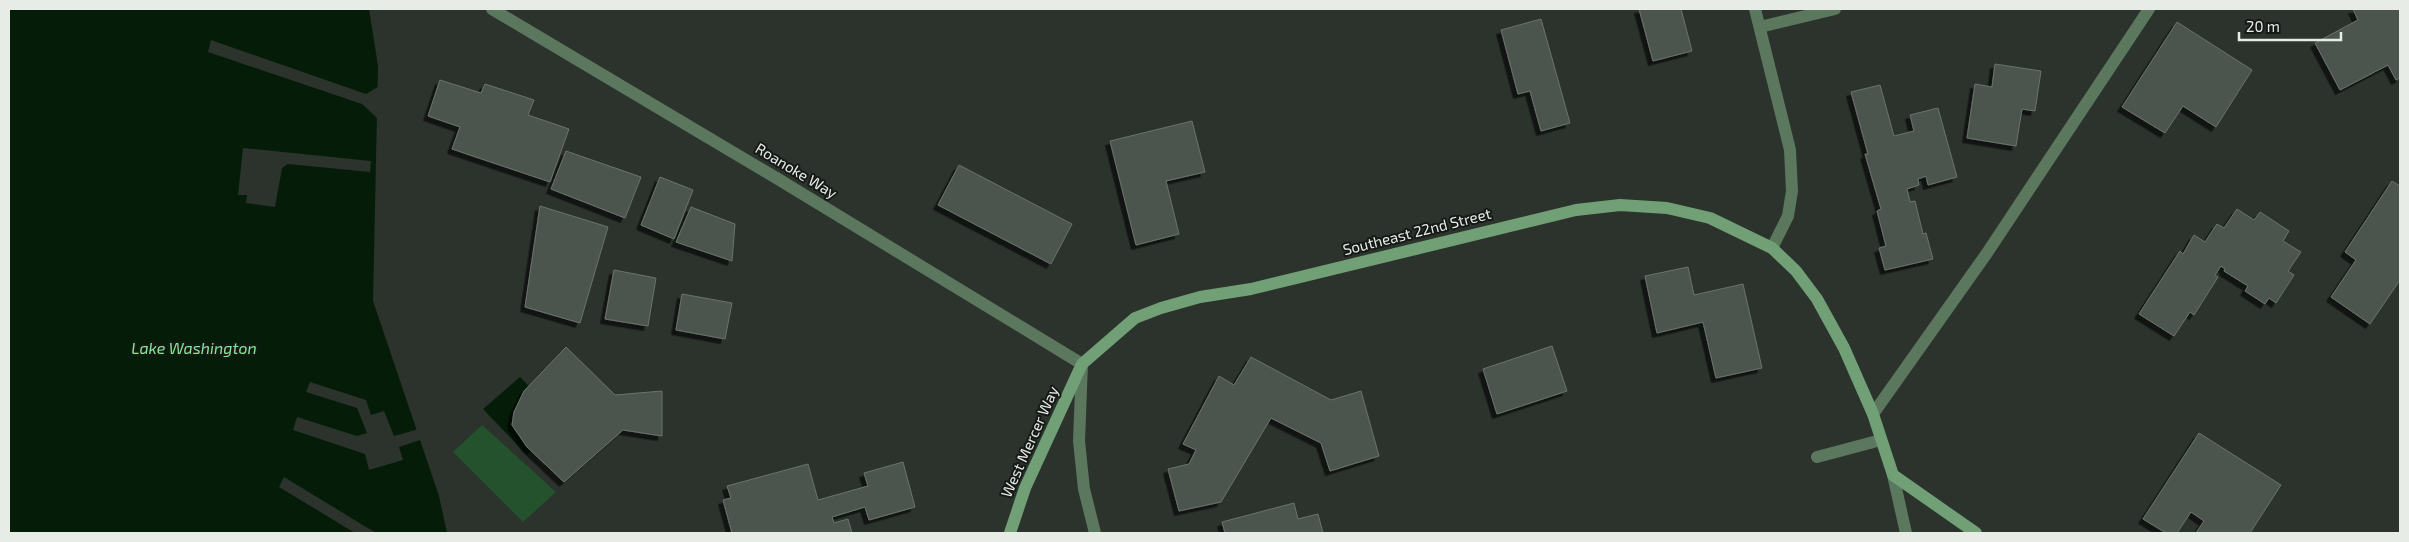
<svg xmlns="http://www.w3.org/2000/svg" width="2409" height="542" viewBox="0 0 2409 542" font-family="'Exo 2',sans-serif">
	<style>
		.green { fill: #24522c }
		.water { fill: #051c09 }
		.pier { fill: #2b332c }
		.building { fill: #4c544d; stroke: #6b736b; filter: url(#shadow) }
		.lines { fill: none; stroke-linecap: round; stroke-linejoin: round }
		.lane { stroke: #5b785e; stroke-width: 12 }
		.street { stroke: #5b785e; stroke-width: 12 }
		.secondary { stroke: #71a076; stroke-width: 12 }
		.labels { text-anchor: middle; stroke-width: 4; stroke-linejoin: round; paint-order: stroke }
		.street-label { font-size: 15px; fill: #e7ece7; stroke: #161a17 }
		.water-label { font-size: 16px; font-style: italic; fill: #85e694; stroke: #161a17 }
	</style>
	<defs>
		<filter id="shadow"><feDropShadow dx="-4.5" dy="4.5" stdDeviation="0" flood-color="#0009"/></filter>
	</defs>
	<rect width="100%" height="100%" fill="#2b332c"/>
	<path class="green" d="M482,425l74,67 -33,30 -70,-70z"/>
	<path class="water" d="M9,9h360l9,57 -5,235 66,195 8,37h-438z
		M520,377l42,43 -35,35 -44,-46z"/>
	<path class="pier" d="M211,40l155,54 15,-9 -1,26 -3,7 -15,-14 -154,-52z
		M243,148l128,13 -1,11 -82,-8 -6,4 -7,39 -29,-4 1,-8h-9z
		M310,382l56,18 5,15 13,-4 10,25 25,-7 4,10 -24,8 4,13 -34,10 -4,-16 -72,-24 4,-13 60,19 10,-3 -10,-25 -51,-16z
		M284,477l92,56h-21l-76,-46z"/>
	<path class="building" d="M1639,9h42l11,42 -39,10z
		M2353,9h47v69l-4,2 -8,-15 -48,25 -25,-47 43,-23z
		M1541,19l29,104 -29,8 -11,-40 -12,3 -17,-64z
		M2177,22l75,48 -36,57 -33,-21 -18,27 -43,-26z
		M1995,64l46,7 -6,40 -13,-2 -6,37 -49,-8 8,-54 17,3z
		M440,80l41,13 4,-9 49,16 -6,15 41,14 -19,53 -98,-33 8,-22 -32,-11z
		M1880,85l14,51 20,-5 -4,-16 28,-7 19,69 -29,8 -2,-9 -8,3 1,6 -12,4 3,13 5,-1 8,33 3,-1 7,26 -48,11 -6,-22 7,-2 -9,-35 4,-2 -16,-55h3l-17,-62z
		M1192,121l13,51 -39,9 13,53 -43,11 -26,-104z
		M566,151l75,26 -16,41 -74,-29z
		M959,165l113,59 -21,40 -113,-59z
		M660,177l33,13 -19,49 -33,-14z
		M2392,181l8,5v94l-30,44 -39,-27 25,-37 -11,-8z
		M540,206l68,21 -28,96 -55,-16z
		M691,207l44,17 -3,37 -56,-19z
		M2237,209l17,11 6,-8 29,19 -6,10 18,11 -13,19 6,4 -18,28 -7,-5 -4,6 -20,-13 3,-5 -24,-15 1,-2 -4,-3 -6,9 3,2 -24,38 -4,-3 -16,24 -35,-22 41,-63 3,3 11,-19 11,7 12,-18 7,4z
		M1688,267l6,28 49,-11 19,84 -46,10 -13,-56 -46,11 -12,-57z
		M614,270l42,8 -8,48 -43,-7z
		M682,294l50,9 -7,36 -49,-9z
		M1552,346l15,45 -70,23 -14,-45z
		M566,347l49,48 47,-4v45l-39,-6 -59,52 -37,-35 -15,-22 2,-13 10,-21z
		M1251,357l80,43 30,-9 18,65 -49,15 -9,-28 -50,-25 -50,84 -42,9 -11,-42 21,-5 7,-14 -13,-6 36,-68 15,9z
		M2199,433l82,52 -31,48h-54l8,-12 -13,-9 -14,21h-11l-23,-14z
		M903,462l12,45 -46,13 -4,-13 -33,10 2,6 14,-4 4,14h-120l-9,-33 8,-2 -4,-12 81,-22 10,36 50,-14 -4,-13z
		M1294,503l4,16 20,-5 5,19h-98l-3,-11z"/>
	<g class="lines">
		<path class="lane" d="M1873,414l114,-161 162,-244
			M1817,457l64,-17"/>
		<path class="street" d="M492,9l286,170 304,185 -3,77 5,48 11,44
			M1755,9l35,141 2,41 -4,25 -16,32
			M1760,27l75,-18
			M1893,475l13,58"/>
		<path class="secondary" d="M1010,533l15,-45 57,-124 53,-46 26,-10 39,-11 51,-8 325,-79 44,-5 47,3 43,10 62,30 24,23 21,28 27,49 29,66 20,61 83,58"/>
	</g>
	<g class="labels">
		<g class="street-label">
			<text transform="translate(796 171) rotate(31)" y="5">Roanoke Way</text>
			<text transform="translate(1417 232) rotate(-14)" y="5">Southeast 22nd Street</text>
			<text transform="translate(1030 442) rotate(-66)" y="5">West Mercer Way</text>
		</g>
		<g class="water-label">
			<text x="194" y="354">Lake Washington</text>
		</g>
	</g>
	<rect width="2409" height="542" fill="none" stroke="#e7ece7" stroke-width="20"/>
	<path d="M2239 32v8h102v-8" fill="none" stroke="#e7ece7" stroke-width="2.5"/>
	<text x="2246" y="32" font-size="15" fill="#e7ece7" stroke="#161a17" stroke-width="4" paint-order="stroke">20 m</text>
</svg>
